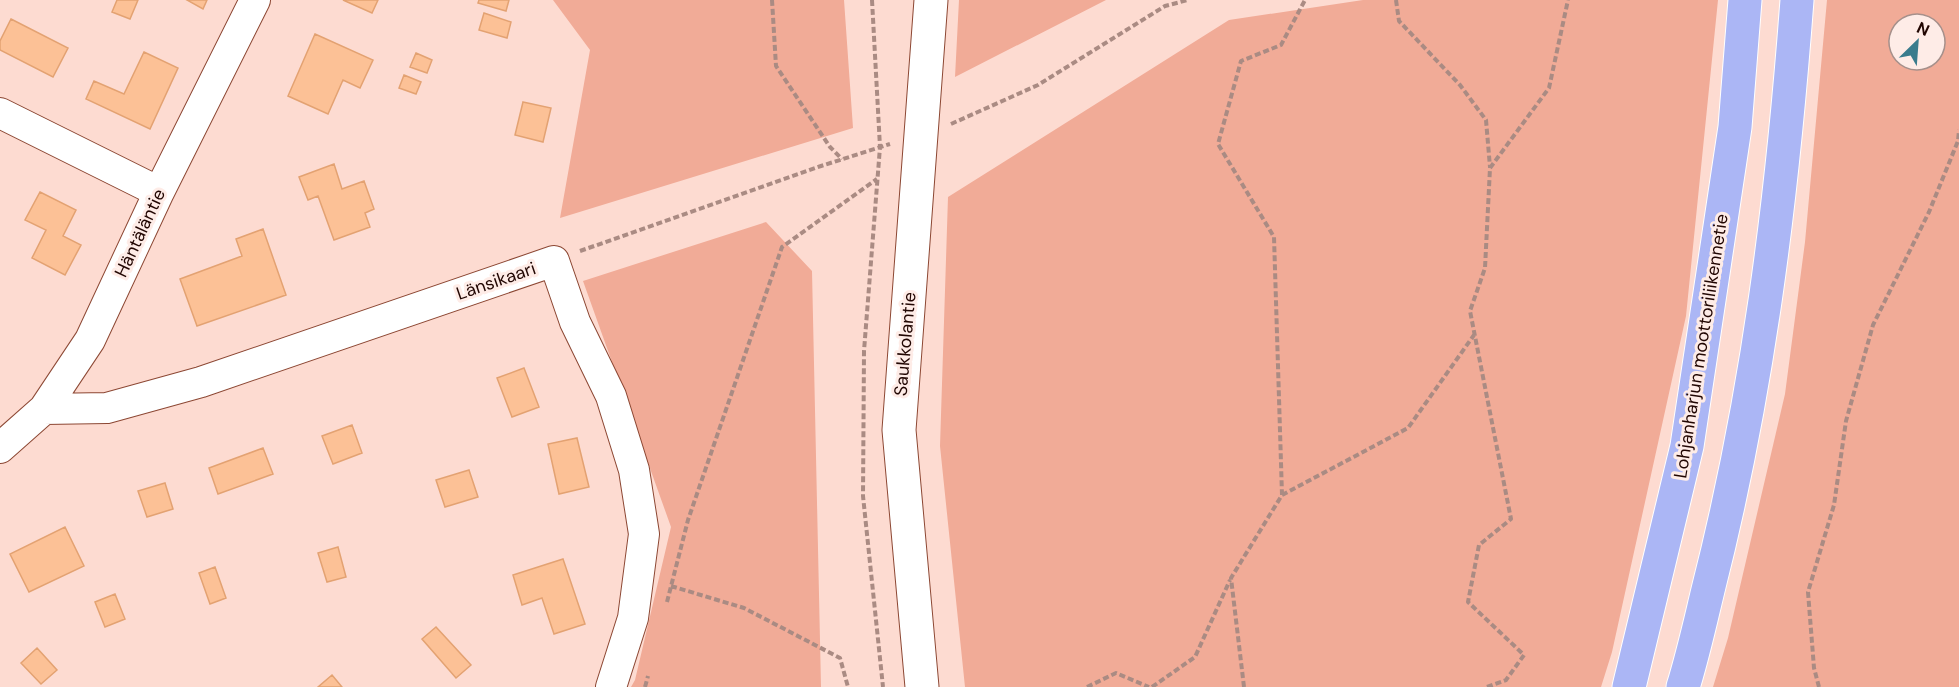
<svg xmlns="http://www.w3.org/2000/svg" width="1959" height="687" viewBox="0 0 1959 687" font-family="'DM Sans',sans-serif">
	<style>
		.green { fill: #f1ab97; fill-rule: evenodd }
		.building { fill: #fcc196; stroke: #e3a272; stroke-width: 1.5 }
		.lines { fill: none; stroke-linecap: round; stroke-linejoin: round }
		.street-casing { stroke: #8c4733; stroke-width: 32 }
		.secondary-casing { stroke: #8c4733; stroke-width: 35 }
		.highway-casing { stroke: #fff; stroke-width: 35 }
		.path { stroke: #aa8b83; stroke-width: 4; stroke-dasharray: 6 3; stroke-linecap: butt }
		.street { stroke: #fff; stroke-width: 30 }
		.secondary { stroke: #fff; stroke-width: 33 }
		.highway { stroke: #abb6f5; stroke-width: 33 }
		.labels { text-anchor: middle; stroke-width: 6; stroke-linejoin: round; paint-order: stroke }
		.street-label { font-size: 18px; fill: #210602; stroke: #feece7 }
	</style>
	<rect width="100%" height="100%" fill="#fddbd1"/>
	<path class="green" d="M553,0h291l9,128 -293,90 30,-168z
		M959,0h147l-151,77z
		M1363,0h355l-32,316 -74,336 -11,35h-636l-25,-241 8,-249 281,-177z
		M1827,0h132v687h-246l15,-49 57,-244 20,-152zM1899,24h36v36h-36z
		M766,222l46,49 9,416h-190l4,-7 36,-153 -88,-246z"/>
	<path class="building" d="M117,0h21l-8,19 -18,-7z
		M187,0h20l-4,9z
		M343,0h35l-6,13z
		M479,0h30l-3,11 -28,-8z
		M484,13l27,9 -4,16 -28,-8z
		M11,19l57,29 -15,29 -53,-27v-9z
		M315,34l58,26 -13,28 -17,-8 -15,34 -40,-18z
		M144,52l34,16 -28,61 -64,-30 8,-18 30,13z
		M416,53l16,7 -5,13 -17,-6z
		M404,75l17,7 -5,12 -17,-6z
		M523,102l28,6 -8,34 -28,-7z
		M334,164l8,25 22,-8 10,28 -9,4 5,14 -36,13 -16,-44 -10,4 -9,-23z
		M40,192l36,18 -13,26 18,9 -16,30 -33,-17 14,-28 -21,-10z
		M263,229l23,66 -89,31 -17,-47 62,-23 -6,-17z
		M524,368l15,39 -27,10 -15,-39z
		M352,425l10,28 -29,11 -11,-28z
		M577,438l12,49 -30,7 -11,-50z
		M263,448l10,26 -55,20 -9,-26z
		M469,470l9,27 -33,10 -9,-27z
		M165,483l8,26 -26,8 -9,-26z
		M65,527l19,39 -55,26 -19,-38z
		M338,547l8,30 -19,5 -9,-29z
		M563,559l22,65 -31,10 -12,-36 -20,7 -9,-30z
		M215,567l11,31 -16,6 -11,-31z
		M115,594l10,25 -20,8 -10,-25z
		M436,627l35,38 -15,13 -34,-39z
		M37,648l20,22 -16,14 -20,-21z
		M332,675l10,12h-24z"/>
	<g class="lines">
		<defs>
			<path id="street" d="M0,113l159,79
				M44,409l63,-1 94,-26 353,-121 21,61 36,74 23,74 10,64 -11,84 -22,69
				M0,448l44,-39 46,-69 69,-148 96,-192"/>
			<path id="secondary" d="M922,687l-23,-257 32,-430"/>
			<path id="highway" d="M1629,687l58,-241 48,-319 10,-127
				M1683,687c10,-32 17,-64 25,-97 50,-196 74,-389 89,-590"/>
		</defs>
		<use href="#street" class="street-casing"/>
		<use href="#secondary" class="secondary-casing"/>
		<use href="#highway" class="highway-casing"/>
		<path class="path" d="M772,0l4,66 54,81 12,12
			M872,0l8,147 -16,204 -1,145 20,191
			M1396,0l3,21 61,64 26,35 4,47
			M951,124l87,-39 127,-79 23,-6
			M580,251l241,-85 69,-22
			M1282,495l126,-67 66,-93
			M671,586l73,22 96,50 8,29
			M667,602l21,-82 94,-273 95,-68
			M645,687l3,-11
			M1087,687l29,-14 33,14
			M1152,687l43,-30 35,-77
			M1244,687l-13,-109 51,-83 -8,-258 -56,-93 23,-83 40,-16 24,-45
			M1487,687l19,-7 18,-25 -56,-53 11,-57 32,-26 -41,-208 15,-43 5,-100 59,-80 19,-88
			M1819,687l-5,-19 -6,-76 26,-87 12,-84 27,-96 56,-113 29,-71 1,-11"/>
		<use href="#street" class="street"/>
		<use href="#secondary" class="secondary"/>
		<use href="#highway" class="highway"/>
	</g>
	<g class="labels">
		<g class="street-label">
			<text transform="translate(140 233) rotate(-65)" y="6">Häntäläntie</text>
			<text transform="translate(496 281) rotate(-19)" y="6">Länsikaari</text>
			<text transform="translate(905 344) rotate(-85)" y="6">Saukkolantie</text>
			<text transform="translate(1701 346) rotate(-81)" y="6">Lohjanharjun moottoriliikennetie</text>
		</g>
	</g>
	<g transform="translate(1917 42) rotate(25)"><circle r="28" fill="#feece7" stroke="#a6908b" stroke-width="1.5"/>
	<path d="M0-4.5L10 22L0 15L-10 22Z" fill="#3a7c8d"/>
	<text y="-9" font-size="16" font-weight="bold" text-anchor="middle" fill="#210602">N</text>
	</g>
</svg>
